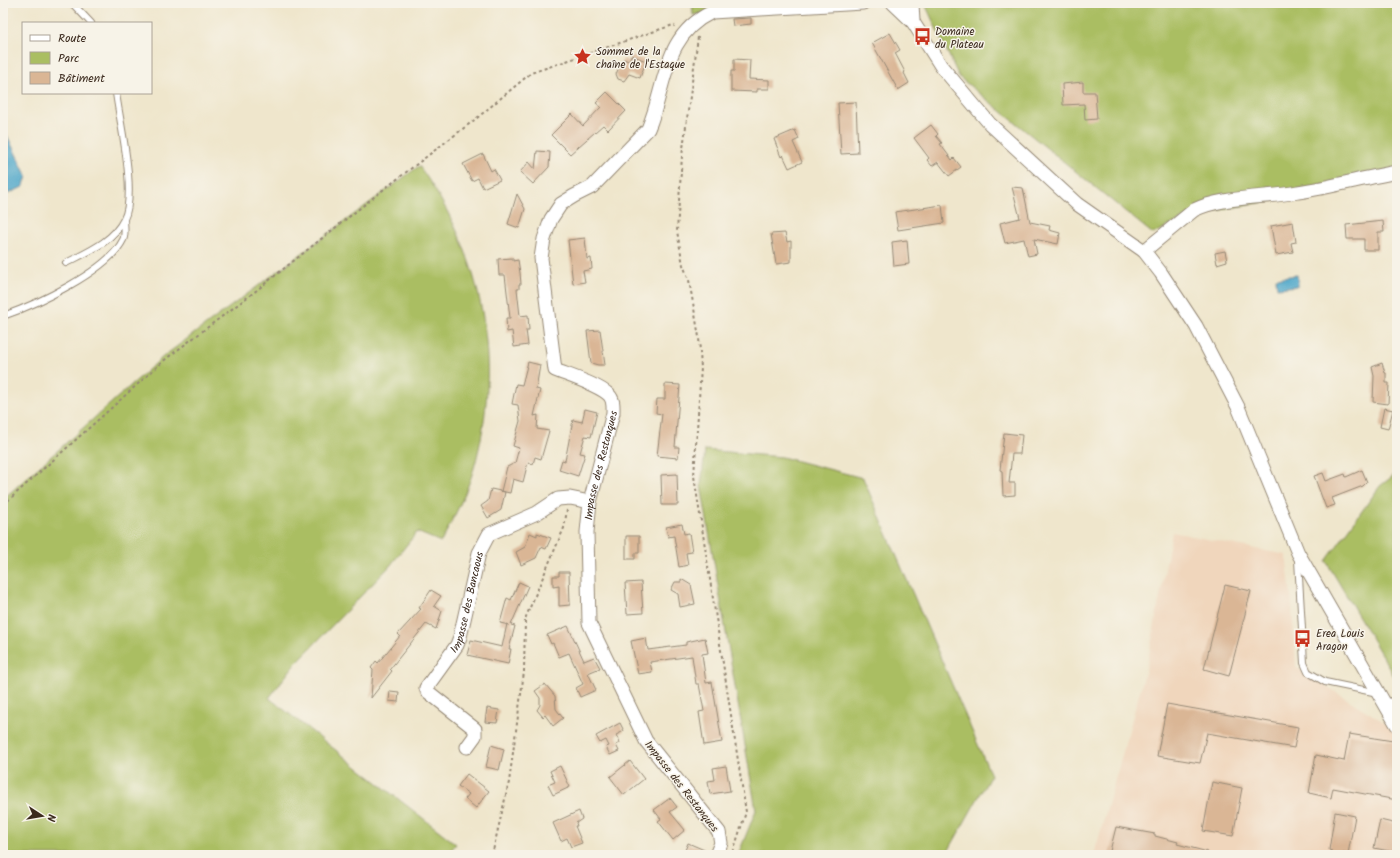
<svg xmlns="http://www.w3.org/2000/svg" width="1400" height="858" viewBox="0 0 1400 858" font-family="Kalam,sans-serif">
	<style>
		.built { fill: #f0d6bc }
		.green { fill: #aabe62; stroke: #727440 }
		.water { fill: #4ca6c9; stroke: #446874 }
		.building { fill: #dab695 }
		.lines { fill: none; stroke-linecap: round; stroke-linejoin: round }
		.service-casing { stroke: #958875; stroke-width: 8 }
		.minor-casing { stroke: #958875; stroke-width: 15 }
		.path { stroke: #958875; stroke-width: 2; stroke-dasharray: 3 3; stroke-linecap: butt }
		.service { stroke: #fff; stroke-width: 6 }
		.minor { stroke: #fff; stroke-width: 13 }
		.labels { text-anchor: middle; stroke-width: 3; stroke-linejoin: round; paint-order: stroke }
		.poi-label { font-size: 11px; fill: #3b2a1e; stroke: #f7f3e8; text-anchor: start }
		.street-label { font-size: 11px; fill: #3b2a1e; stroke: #f7f3e8 }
	</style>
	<rect width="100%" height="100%" fill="#f7f3e8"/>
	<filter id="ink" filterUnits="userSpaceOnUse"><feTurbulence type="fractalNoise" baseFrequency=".025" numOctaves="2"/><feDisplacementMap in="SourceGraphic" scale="8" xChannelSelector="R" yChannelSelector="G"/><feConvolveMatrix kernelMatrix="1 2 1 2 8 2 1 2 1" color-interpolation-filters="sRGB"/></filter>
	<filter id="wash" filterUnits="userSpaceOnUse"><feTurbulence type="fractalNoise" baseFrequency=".012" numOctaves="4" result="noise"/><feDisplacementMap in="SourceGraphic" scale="16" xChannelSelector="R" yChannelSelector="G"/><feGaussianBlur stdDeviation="0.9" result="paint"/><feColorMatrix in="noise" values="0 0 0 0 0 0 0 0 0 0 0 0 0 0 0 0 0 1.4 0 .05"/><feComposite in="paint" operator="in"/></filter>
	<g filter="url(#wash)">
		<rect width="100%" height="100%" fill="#efe6cc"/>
		<path class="built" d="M1172,532l114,23 5,40 5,72 99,62 2,10v116h-303l53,-189z"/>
		<path class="green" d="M692,3h127l-126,12z
			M1397,3v174l-208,39 -36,18 -194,-157 -34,-73z
			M419,166c64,88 85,196 55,302 -7,25 -21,51 -33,74l-24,-10 -28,35 -94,97 -26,34 187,146 -9,11h-444v-356l161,-143z
			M705,450l77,7 81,21 128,297 -45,80h-208l18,-45 -55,-325z
			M1397,473v208l-71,-120 54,-75z"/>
		<path class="water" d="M3,127l24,50 -4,10 -20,9z
			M1297,275l1,11 -21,2 -1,-10z"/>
		<g id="blocks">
			<path class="building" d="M751,18v6l-18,2 -1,-7z
				M890,33l10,17 -5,3 10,19 -1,1 5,10 -11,7 -26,-47z
				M631,55l15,6 -6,17 -11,-4 -5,7 -6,-2 -2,-5 7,-15 6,2z
				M734,59l16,1 -1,19 20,1v9h-12v3l-26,-1v-20h3z
				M1083,82v10h12l2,27 -12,1 -1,-16 -21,1 -1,-21z
				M607,92l19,19 -18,19 -5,-5 -33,29 -19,-19 21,-21 11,12 18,-19 -5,-4z
				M856,102l2,51 -17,1 -3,-51z
				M931,125l7,9 -2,2 6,7 -2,1 12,16 2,-2 7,9 -12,9 -11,-14 -6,4 -5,-6 2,-2 -15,-20z
				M795,130l4,9 -6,3 9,20 -13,6 -6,-13 -2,2 -7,-18z
				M537,151l13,1 -1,15 -16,17 -13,-12 9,-10 6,7z
				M483,154l8,17 3,-2 6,11 -17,8 -5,-10 -6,3 -9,-17z
				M1012,187l11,1 7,34 20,4 -1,4 11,3 -2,11 -24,-5 3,15 -9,2 -4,-17 -19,4 -5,-20 20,-5z
				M517,194l8,15 -6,19 -11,-4z
				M942,205l2,18 -46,7 -3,-18z
				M1383,221l1,11h-6v18h-14v-11h-17l-1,-14z
				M1293,222l3,20 -5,1 2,9 -17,3 -5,-29z
				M785,233l2,9 4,-1v21l-15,2 -5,-30z
				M585,238l2,21 4,-1 1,11 -9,2 2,11 -12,2 -5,-44z
				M907,240l2,24 -15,2 -2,-24z
				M1225,251l2,10 -10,3 -2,-11z
				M513,258v3l5,-1 2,13 1,11h-2v5h-2l3,27 8,-1 1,15h-3l2,15 -14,2 -2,-16 -5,1 -1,-14h4l-5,-43h-6l-1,-16z
				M600,330l5,35h-7l-7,-2 -4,-32z
				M528,362l12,3 -4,24 4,1 -6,26 4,-1 -1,14 12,2 -8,28 -6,-2 -2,7 -5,-2 -5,20 -10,-3 -3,14 -9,-2 6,-24 8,-4 4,-15 -6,-2 7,-25 -2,-16 -6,-1 4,-20 6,1z
				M1382,363l3,10h1v10h3l-1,21 -15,-2 1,-26 -2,-9z
				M665,384l15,1 -5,62h4l-1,11 -21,-2 5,-42 -6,-1 1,-14h8z
				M1384,408l9,2 -5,19 -8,-2z
				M585,409l12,3 -6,25 -6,-1 -5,17 5,1 -7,22 -19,-6 3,-10 3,1 8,-41 9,2z
				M1004,433l18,2 -2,19h-8l-3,29h6v12l-12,1 -1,-25 -2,-1z
				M1362,470l5,12 -4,4 -31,12 3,7 -9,3 -12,-32 9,-3 3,8 19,-7 1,3z
				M677,474l1,31h-16l-1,-30z
				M491,489l14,3 -4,18 -13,8 -7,-12 7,-5z
				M682,524l2,10 5,-1 3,19 -6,1 2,12 -9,2 -5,-31 -6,1 -2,-10z
				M530,533l7,3v-3l14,5 -5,11 -5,-2 -5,11 -15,7 -5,-13 9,-5z
				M626,536h13v17h-4v6h-9z
				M559,572h10l1,33 -11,1v-20l-6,1v-11h6z
				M681,579l10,6 4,19 -15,3 -2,-13 -7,-4 4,-8h6z
				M519,582l9,4 -17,39 4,1 -6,23h2l-3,15 -41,-9 4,-15 31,7 5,-23 2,1 -9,-2 7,-25 4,2z
				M641,582l2,31 -16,1 -2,-31z
				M1225,585l26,6 -22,85 -25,-7z
				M431,590l10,6 -7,10 8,5 -6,18 -10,-5 -36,45 2,2 -21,27 2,-28 -2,-2 5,-7 2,2 22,-27 -2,-2 23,-25 -2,-1z
				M568,626l16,35 10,-4 6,11 -12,5 8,17 -16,7 -4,-9 7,-4 -14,-31 -10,4 -6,-14 -2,1 -4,-9z
				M646,638l2,12 38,-5v-3l19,-4 3,15 -6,1 4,29 6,-1 10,60 -18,3 -5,-33 5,-1 -5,-27h-3l-4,-28 -42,6 2,10 -14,2 -7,-33z
				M545,684l10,12 1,13 7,9 -10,8 -8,-11 -2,2 -6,-7 3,-5v-7l-5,-7z
				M390,691l9,1 -1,10 -9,-1z
				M1167,704l131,23 -4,21 -87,-15 -7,30 -43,-7z
				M487,708l12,2 -2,13 -12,-1z
				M620,723l4,8 -8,4 4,8 -4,2 3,6 -9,4 -4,-8 3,-1 -3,-6 -6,3 -4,-7z
				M1349,734l44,7 4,19v40l-64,-12 -2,10 -22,-5 7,-38 28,6z
				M491,745l13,4 -5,21 -13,-3z
				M630,761l14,18 -20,16 -14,-18z
				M560,766l10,21 -17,8 -5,-10 7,-3 -5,-11z
				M726,766l4,25 -20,3 -2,-13 7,-1 -2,-12z
				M467,774l22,17 -13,17 -11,-9 4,-5 -11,-8z
				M1212,782l30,6 -9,48 -30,-5z
				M670,798l7,9 -7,5 15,18 -12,10 -15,-19 3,-2 -7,-9z
				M579,811l3,8 -6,4 1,3h-2l7,17 -11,4 -4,-9 -6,3 -8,-18z
				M1335,812l20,4 -7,38 -5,-1v2h-12l1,-4 -3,-1z
				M1380,820l17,4 -3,28 -20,-4z
				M1116,827l39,7v2l23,6 -1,2 31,8 -1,3h-98z
				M688,843l21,9 -1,3h-25z"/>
		</g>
	</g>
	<g filter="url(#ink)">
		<use href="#blocks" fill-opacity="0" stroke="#958875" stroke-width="1"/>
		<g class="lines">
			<defs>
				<path id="service" d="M72,3l19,20
					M66,263c21,-11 47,-21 58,-44 13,-25 -4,-96 -8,-126
					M3,316c32,-11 105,-45 120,-76 3,-5 1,-15 1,-21
					M1298,560l6,103 4,9 17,10 53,11
					M1385,700l12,5"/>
				<g id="minor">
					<path d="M893,3l20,19 28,44 49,58 87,80 67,47 17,22 35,53 42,81 60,146 99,172"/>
					<path d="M912,3l1,19"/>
					<path d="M1144,251l50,-41c28,-14 73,-12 104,-18 33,-5 66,-14 99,-20"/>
					<path id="s1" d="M467,747l8,-11v-7l-48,-38 -1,-3 31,-43 3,-8 19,-84 10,-19 48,-21 21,-14 12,-1 20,4"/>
					<path id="s2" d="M716,855l5,-12 -2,-11 -73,-91 -57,-118 -2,-91 3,-30 23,-89c0,-6 1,-13 -4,-18 -10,-10 -39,-19 -54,-25l-14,-112 3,-19 7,-20 10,-15 13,-8 18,-9 56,-58c19,-44 14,-93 64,-117l151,-9"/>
				</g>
			</defs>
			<use href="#service" class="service-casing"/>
			<use href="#minor" class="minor-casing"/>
			<path class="path" d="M698,37l-16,119 -5,75 6,34 6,15 10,57 2,31 -7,108 52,336 -14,43
				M3,505l164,-147 90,-68 122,-97 98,-75 54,-45 142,-48 2,1
				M492,855l17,-73 15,-110 1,-53 39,-91 3,-18"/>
			<use href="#service" class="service"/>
			<use href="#minor" class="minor"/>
		</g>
	</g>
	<defs>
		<symbol id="bus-bare" viewBox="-9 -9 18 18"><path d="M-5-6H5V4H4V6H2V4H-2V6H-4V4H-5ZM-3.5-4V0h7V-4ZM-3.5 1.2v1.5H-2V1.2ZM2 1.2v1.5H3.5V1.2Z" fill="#c8321e" stroke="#f7f3e8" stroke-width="2.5" paint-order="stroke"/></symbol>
		<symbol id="sight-bare" viewBox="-9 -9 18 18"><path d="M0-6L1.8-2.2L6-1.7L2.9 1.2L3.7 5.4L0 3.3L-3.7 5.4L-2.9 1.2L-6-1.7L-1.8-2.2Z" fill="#c8321e" stroke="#f7f3e8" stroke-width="2.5" paint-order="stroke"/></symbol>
	</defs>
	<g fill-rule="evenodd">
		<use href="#bus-bare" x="910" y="24" width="25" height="25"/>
		<use href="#sight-bare" x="570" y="44" width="25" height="25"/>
		<use href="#bus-bare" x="1290" y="626" width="25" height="25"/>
	</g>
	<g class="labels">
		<g class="poi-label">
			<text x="935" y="35">Domaine<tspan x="935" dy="13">du Plateau</tspan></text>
			<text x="596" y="55">Sommet de la<tspan x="596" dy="13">chaîne de l'Estaque</tspan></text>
			<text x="1316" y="637">Erea Louis<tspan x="1316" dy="13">Aragon</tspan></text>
		</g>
		<g class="street-label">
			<text dy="4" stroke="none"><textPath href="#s2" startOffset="431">Impasse des Restanques</textPath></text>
			<text dy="4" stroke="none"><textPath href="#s1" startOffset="182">Impasse des Bancaous</textPath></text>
			<text transform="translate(682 786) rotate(52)" y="4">Impasse des Restanques</text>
		</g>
	</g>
	<rect width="1400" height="858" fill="none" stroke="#f7f3e8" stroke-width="16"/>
	<rect x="22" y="22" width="130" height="72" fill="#f7f3e8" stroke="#aca397"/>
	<rect x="30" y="35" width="20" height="6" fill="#ffffff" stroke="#aca397"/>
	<text x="58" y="42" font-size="12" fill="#3b2a1e">Route</text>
	<rect x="30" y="52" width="20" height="12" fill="#aabe62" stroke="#aca397"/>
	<text x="58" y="62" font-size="12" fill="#3b2a1e">Parc</text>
	<rect x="30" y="72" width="20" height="12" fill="#dab695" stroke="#aca397"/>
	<text x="58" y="82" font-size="12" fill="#3b2a1e">Bâtiment</text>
	<g transform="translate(42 816) rotate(102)" stroke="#f7f3e8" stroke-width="3" paint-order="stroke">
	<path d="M0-3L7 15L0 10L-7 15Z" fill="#3b2a1e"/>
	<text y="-6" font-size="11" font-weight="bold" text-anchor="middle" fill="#3b2a1e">N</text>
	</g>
</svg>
